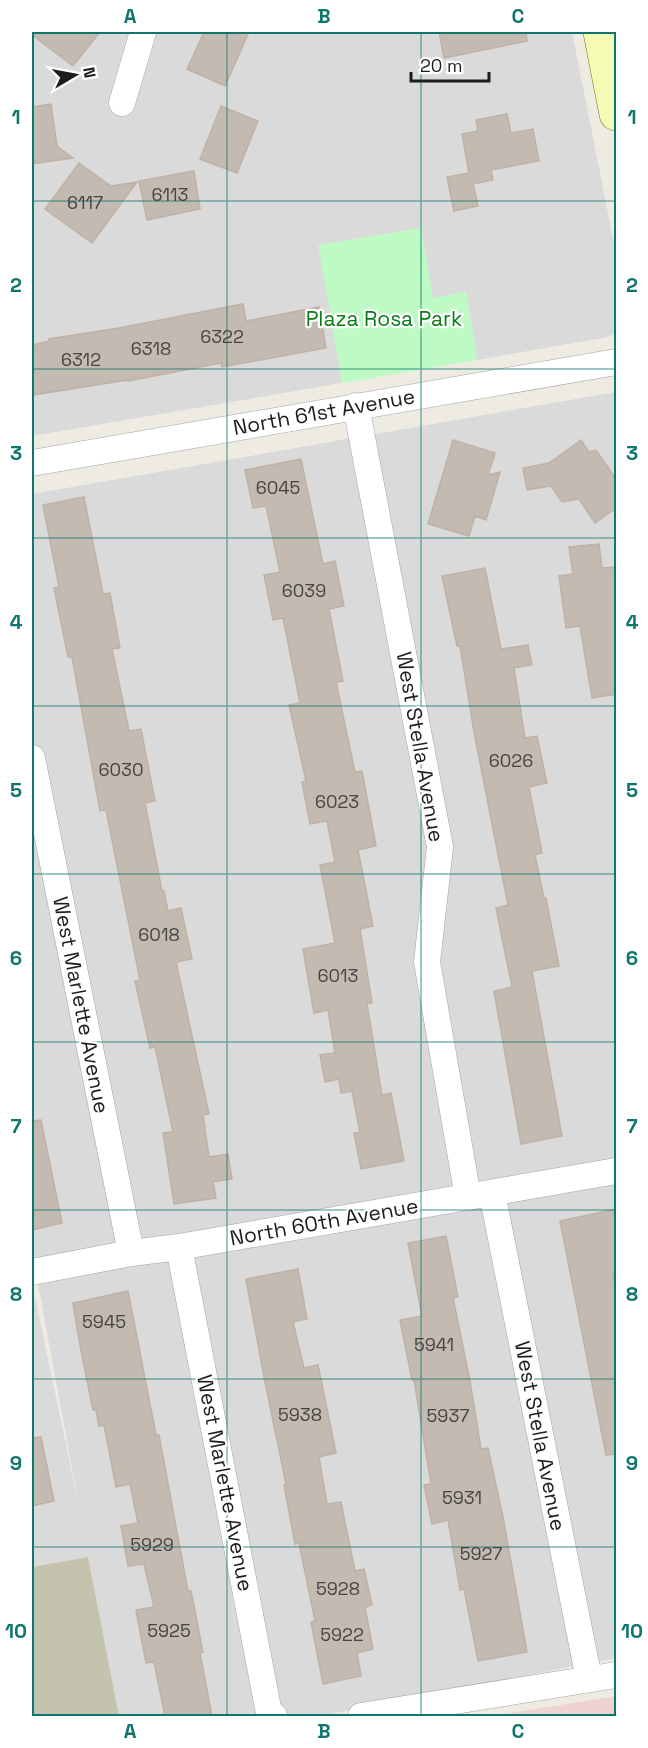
<svg xmlns="http://www.w3.org/2000/svg" width="648" height="1748" viewBox="0 0 648 1748" font-family="'Space Grotesk',sans-serif">
	<style>
		.residential { fill: #dbdada }
		.commercial { fill: #f0d3d1 }
		.construction { fill: #c3c3ae }
		.park { fill: #befac4 }
		.building { fill: #c3bab2; stroke: #c0b1a5; stroke-width: 1.5 }
		.lines { fill: none; stroke-linecap: round; stroke-linejoin: round }
		.street-casing { stroke: #a4a4a4; stroke-width: 27 }
		.secondary-casing { stroke: #667503; stroke-width: 34 }
		.street { stroke: #fff; stroke-width: 26 }
		.secondary { stroke: #f5fab5; stroke-width: 33 }
		.grid { fill: none; stroke: #0f766e; stroke-width: 1.5; stroke-opacity: 0.55 }
		.labels { text-anchor: middle; stroke-width: 4.5; stroke-linejoin: round; paint-order: stroke }
		.number-label { font-size: 18px; fill: #464442 }
		.park-label { font-size: 21px; fill: #0a7c16; stroke: #fff }
		.street-label { font-size: 21px; fill: #1d1d1d; stroke: #fff }
		.neatline { fill: none; stroke: #0f766e; stroke-width: 2 }
		.grid-label { font-size: 20px; text-anchor: middle; font-weight: bold; fill: #0f766e }
	</style>
	<rect width="100%" height="100%" fill="#eeebe3"/>
	<path class="residential" d="M32,32h540l44,221v80l-8,4 -131,23 -11,-68 -33,6 -12,-70 -102,17 23,138 -310,53z
		M616,392v1266l-296,58h-201l-31,-159 -56,10v-270h3l45,214 -48,-259v-758z"/>
	<path class="commercial" d="M616,1696v20h-124z"/>
	<path class="construction" d="M88,1557l31,159h-87v-149z"/>
	<path class="park" d="M421,228l12,70 33,-6 11,68 -135,23 -24,-138z"/>
	<path class="building" d="M32,32h68l-27,34 -41,-31z
		M204,32h45l-24,54 -38,-17z
		M439,32h87l1,9 -83,17z
		M51,104l6,42 16,12 -41,6v-57z
		M221,106l37,15 -21,52 -37,-14z
		M507,114l4,19 22,-4 6,32 -48,9 2,10 -20,4 5,22 -24,5 -7,-34 22,-4 -7,-39 16,-3 -2,-11z
		M79,163l32,23 26,-4 -45,61 -47,-34z
		M194,171l6,38 -53,11 -8,-39z
		M243,304l3,17 73,-14 7,41 -104,19 -1,-4 -93,18v-1l-96,15v-50l17,-4v-2l70,-11z
		M453,440l42,13 -7,22 12,-3 -14,48 -11,-4 -6,20 -41,-12z
		M581,440l8,12 7,-2 18,26 2,6v26l-21,15 -16,-24 -17,3 -11,-16 -24,4 -4,-22 26,-5z
		M301,459l22,105 12,-3 9,45 -15,3 14,72 -7,1 19,90 7,-1 14,75 -18,4 15,76 -13,3 12,74 -5,1 15,91 9,-2 13,68 -43,8 -7,-36 6,-1 -8,-41 -11,2 -2,-14 -14,3 -5,-27 15,-2 -7,-43 -14,3 -11,-64 32,-6 -15,-78 15,-3 -8,-41 -17,3 -8,-42 4,-1 -17,-76 11,-2 -17,-85 -10,2 -9,-45 16,-3 -14,-66 -13,2 -8,-38z
		M84,497l19,97 7,-1 10,55 -8,1 17,82 12,-2 14,72 -10,2 17,88h2l4,20 13,-3 11,51 -16,3 33,152 -6,1 6,42 19,-3 4,25 -19,3 3,16 -42,6 -11,-71 10,-1 -18,-85 -5,1 -15,-67 5,-1 -34,-170 -6,1 -28,-154h-4l-14,-69 5,-1 -16,-82z
		M599,544l3,24 12,-1 2,17v110l-24,4 -12,-72 -14,2 -7,-52 14,-2 -4,-27z
		M485,568l16,81 27,-4 4,20 -18,3 11,70 12,-2 10,47 -18,4 13,66 -7,2 9,43h2l13,68 -27,5 30,165 -41,8 -27,-153 18,-4 -16,-79 12,-3 -34,-173 -14,-86h-3l-15,-70z
		M41,1120l21,103 -30,7v-109z
		M616,1209v64l-3,1 3,19v161l-10,1 -46,-234z
		M446,1236l12,61 -5,1 17,83 11,68 7,-1 15,69 24,135 -49,9 -14,-72 -4,1 -12,-70 -16,4 -8,-39 7,-1 -17,-104h-2l-12,-60 22,-4 -14,-73z
		M298,1269l9,50 -14,3 11,46 14,-3 18,88 -17,4 8,47 14,-2 14,69 9,-2 8,36 -7,2 8,42 -16,4 4,23 -38,8 -12,-62 4,-1 -16,-78 -4,1 -11,-59 2,-1 -22,-107 -18,-98z
		M128,1291l28,144h3l29,156h3l12,61 -3,1 12,63h-47l-11,-54 -8,1 -10,-53 18,-3 -10,-43 -16,2 -7,-40 17,-3 -8,-39 -14,3 -12,-62 -5,1 -3,-16h-3l-14,-70 -6,-37z
		M41,1437l13,64 -22,5v-68z"/>
	<g class="lines">
		<defs>
			<path id="street" d="M122,103l21,-71
				M356,406l84,441 -13,115 41,235
				M32,463l584,-101
				M32,758l99,495
				M492,1193l97,486
				M179,1247l90,466 5,3
				M32,1272l99,-19 48,-6 437,-76
				M361,1716l255,-41"/>
			<path id="secondary" d="M600,32l16,82"/>
		</defs>
		<use href="#street" class="street-casing"/>
		<use href="#secondary" class="secondary-casing"/>
		<use href="#street" class="street"/>
		<use href="#secondary" class="secondary"/>
	</g>
	<path class="grid" d="M227,32v1684M421,32v1684M32,201h584M32,369h584M32,538h584M32,706h584M32,874h584M32,1042h584M32,1210h584M32,1379h584M32,1547h584"/>
	<g class="labels">
		<g class="number-label">
			<text x="170" y="201">6113</text>
			<text x="85" y="209">6117</text>
			<text x="222" y="343">6322</text>
			<text x="151" y="355">6318</text>
			<text x="81" y="366">6312</text>
			<text x="278" y="494">6045</text>
			<text x="304" y="597">6039</text>
			<text x="511" y="767">6026</text>
			<text x="121" y="776">6030</text>
			<text x="337" y="808">6023</text>
			<text x="159" y="941">6018</text>
			<text x="338" y="982">6013</text>
			<text x="104" y="1328">5945</text>
			<text x="434" y="1351">5941</text>
			<text x="300" y="1421">5938</text>
			<text x="448" y="1422">5937</text>
			<text x="462" y="1504">5931</text>
			<text x="152" y="1551">5929</text>
			<text x="481" y="1560">5927</text>
			<text x="338" y="1595">5928</text>
			<text x="169" y="1637">5925</text>
			<text x="342" y="1641">5922</text>
		</g>
		<g class="park-label">
			<text x="384" y="326">Plaza Rosa Park</text>
		</g>
		<g class="street-label">
			<text transform="translate(324 412) rotate(-10)" y="7">North 61st Avenue</text>
			<text transform="translate(420 747) rotate(80)" y="7">West Stella Avenue</text>
			<text transform="translate(81 1005) rotate(79)" y="7">West Marlette Avenue</text>
			<text transform="translate(324 1222) rotate(-10)" y="7">North 60th Avenue</text>
			<text transform="translate(540 1436) rotate(79)" y="7">West Stella Avenue</text>
			<text transform="translate(225 1483) rotate(79)" y="7">West Marlette Avenue</text>
		</g>
	</g>
	<rect width="648" height="1748" fill="none" stroke="#ffffff" stroke-width="66"/>
	<g transform="translate(75 75) rotate(80)" stroke="#ffffff" stroke-width="4.5" paint-order="stroke">
	<path d="M0-4.5L10 22L0 15L-10 22Z" fill="#1d1d1d"/>
	<text y="-9" font-size="16" font-weight="bold" text-anchor="middle" fill="#1d1d1d">N</text>
	</g>
	<path d="M411 72v9h78v-9" fill="none" stroke="#1d1d1d" stroke-width="3"/>
	<text x="420" y="72" font-size="18" fill="#1d1d1d" stroke="#ffffff" stroke-width="4.5" paint-order="stroke">20 m</text>
	<rect x="33" y="33" width="582" height="1682" class="neatline"/>
	<g class="grid-label">
		<text x="130" y="23">A</text>
		<text x="324" y="23">B</text>
		<text x="518" y="23">C</text>
		<text x="16" y="124">1</text>
		<text x="632" y="124">1</text>
		<text x="16" y="292">2</text>
		<text x="632" y="292">2</text>
		<text x="16" y="460">3</text>
		<text x="632" y="460">3</text>
		<text x="16" y="629">4</text>
		<text x="632" y="629">4</text>
		<text x="16" y="797">5</text>
		<text x="632" y="797">5</text>
		<text x="16" y="965">6</text>
		<text x="632" y="965">6</text>
		<text x="16" y="1133">7</text>
		<text x="632" y="1133">7</text>
		<text x="16" y="1301">8</text>
		<text x="632" y="1301">8</text>
		<text x="16" y="1470">9</text>
		<text x="632" y="1470">9</text>
		<text x="16" y="1638">10</text>
		<text x="632" y="1638">10</text>
		<text x="130" y="1738">A</text>
		<text x="324" y="1738">B</text>
		<text x="518" y="1738">C</text>
	</g>
</svg>
